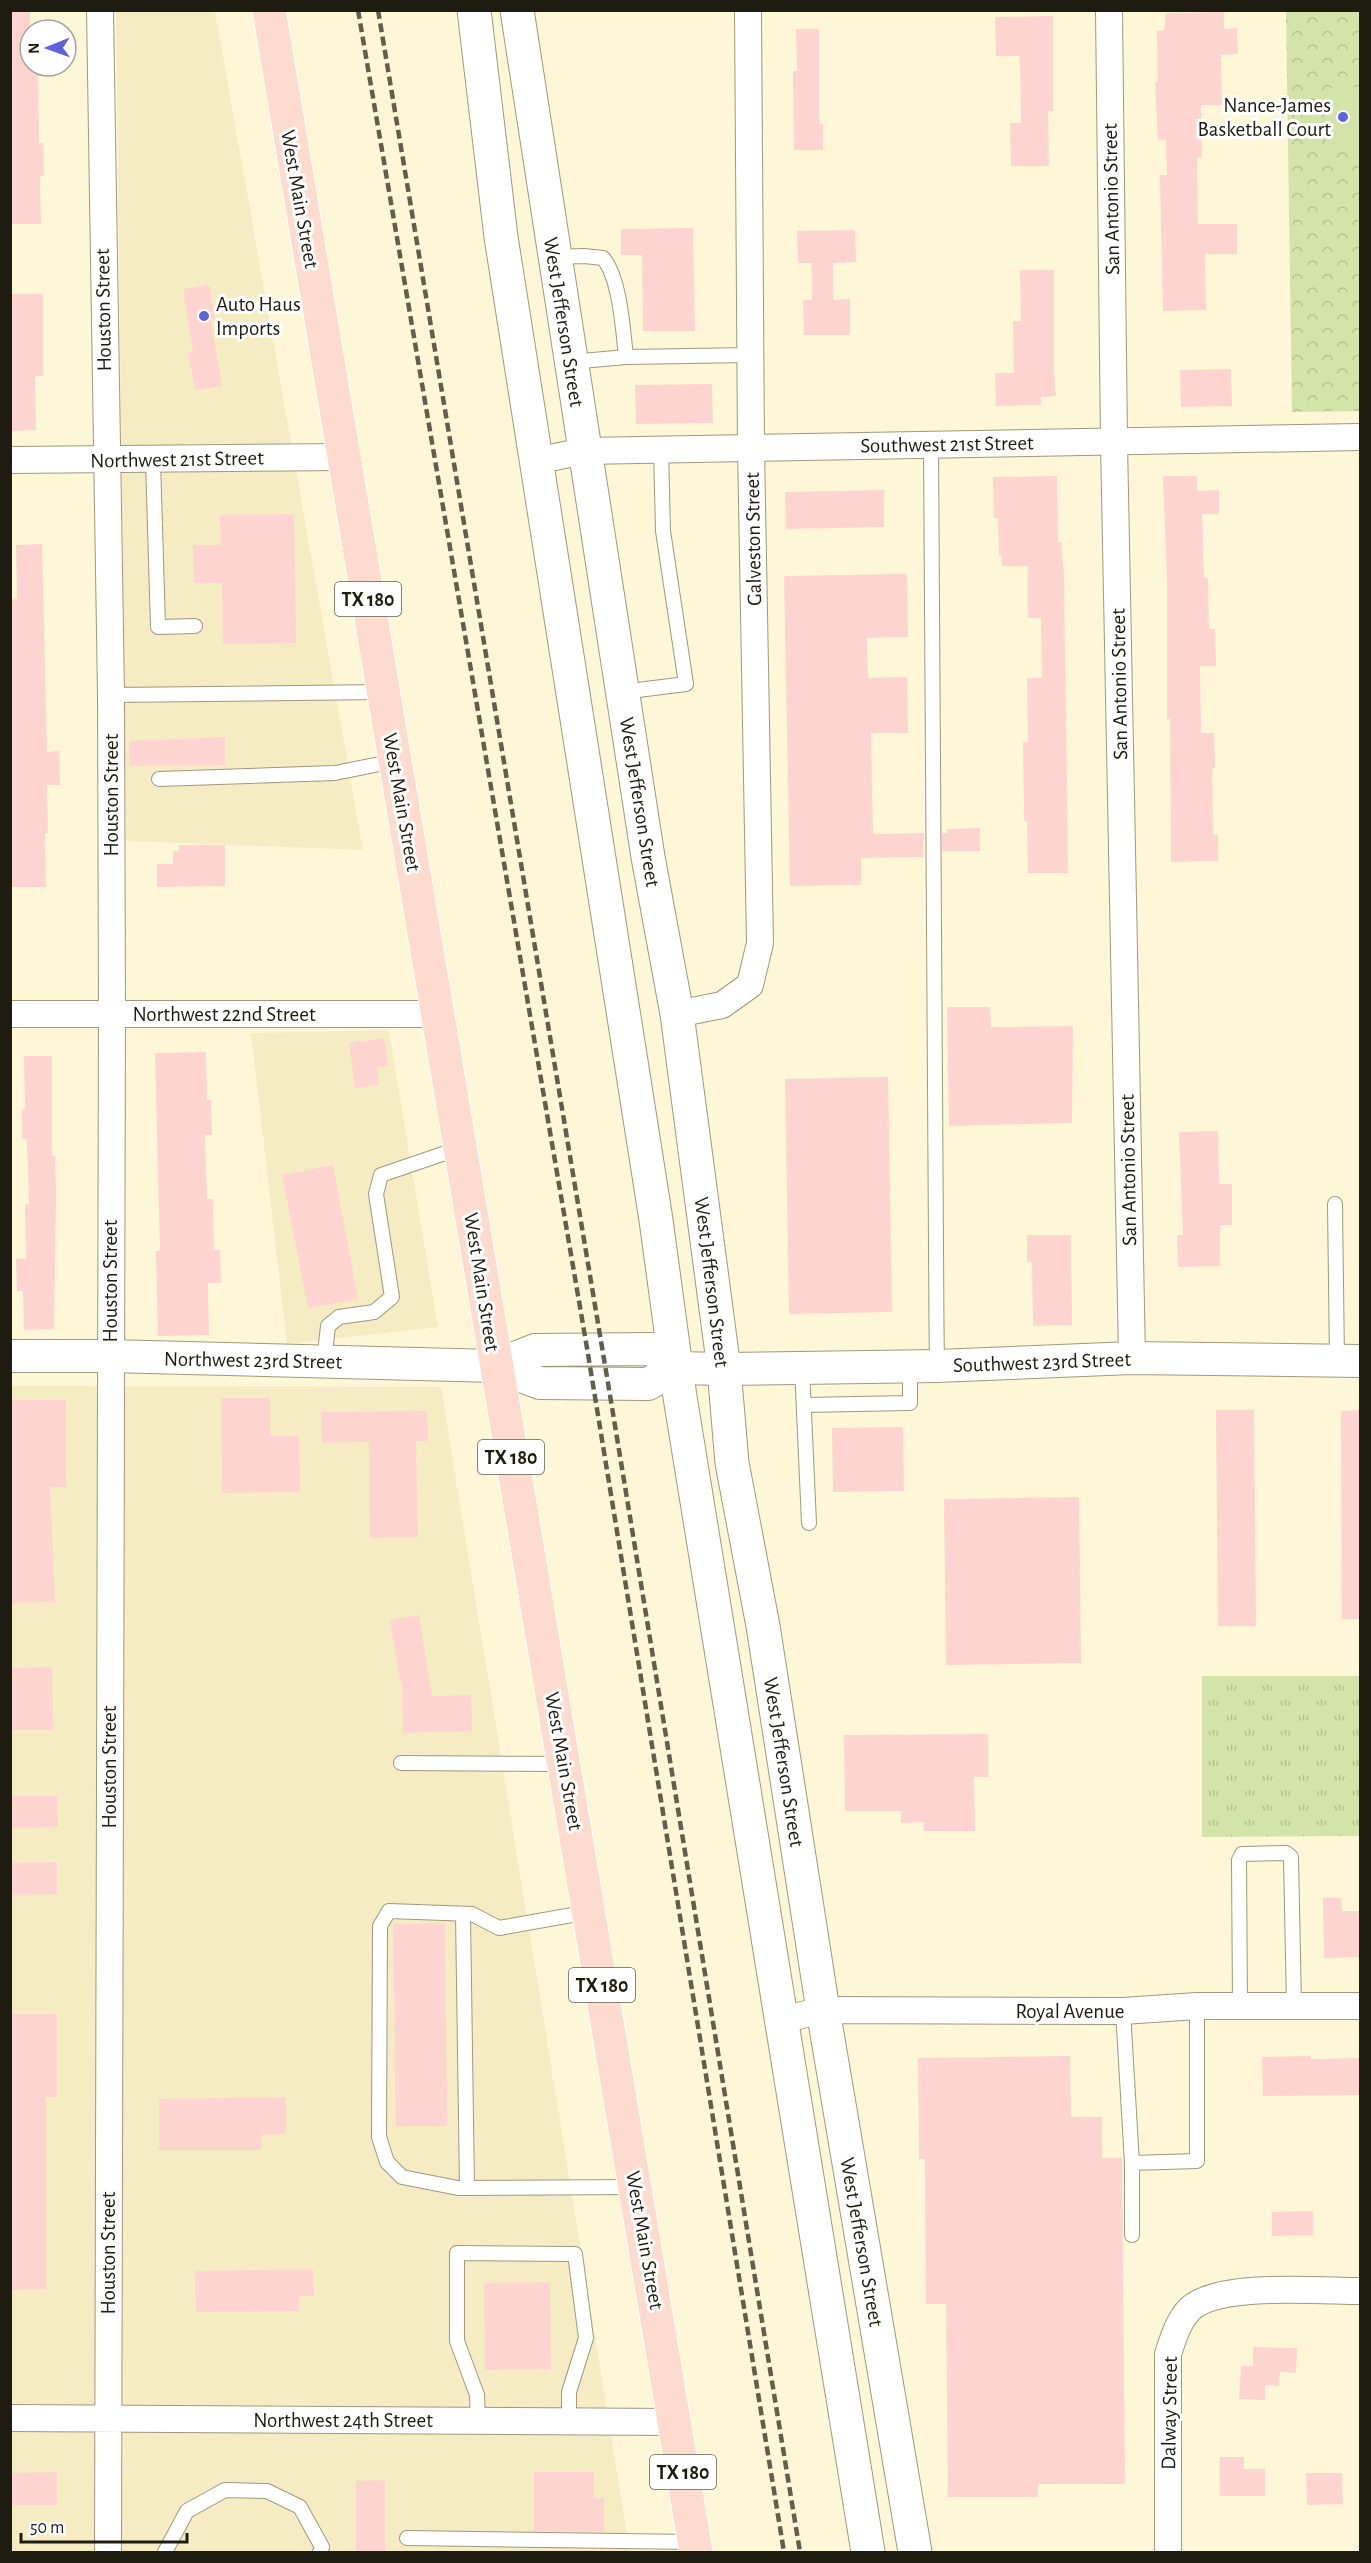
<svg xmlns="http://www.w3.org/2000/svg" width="1371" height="2563" viewBox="0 0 1371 2563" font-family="'Alegreya Sans',sans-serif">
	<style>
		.built { fill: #f5ecc4 }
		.grass { fill: url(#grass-tufts) }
		.park { fill: url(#park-crowns) }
		.pitch { fill: #d4e3a8 }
		.building { fill: #fed4d0 }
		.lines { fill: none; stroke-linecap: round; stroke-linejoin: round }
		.service-casing { stroke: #9f987b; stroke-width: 16 }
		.minor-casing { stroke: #9f987b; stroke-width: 28 }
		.tertiary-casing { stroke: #9f987b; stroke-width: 34 }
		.secondary-casing { stroke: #9f987b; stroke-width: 35 }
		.primary-casing { stroke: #fff; stroke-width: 35 }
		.service { stroke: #fff; stroke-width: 14 }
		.minor { stroke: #fff; stroke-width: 26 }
		.tertiary { stroke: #fff; stroke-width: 32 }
		.secondary { stroke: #fff; stroke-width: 33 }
		.primary { stroke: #fddbce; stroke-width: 33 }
		.rail { stroke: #625e4c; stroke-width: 4.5; stroke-dasharray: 9 4.5; stroke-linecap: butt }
		.poi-dot { fill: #5d63db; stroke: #fff; stroke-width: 2 }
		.labels { text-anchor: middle; stroke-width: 6; stroke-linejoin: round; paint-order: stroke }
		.shield { fill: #fff; stroke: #626058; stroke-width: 1.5 }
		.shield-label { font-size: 20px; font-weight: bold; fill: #1e1c10 }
		.poi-label { font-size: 21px; fill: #1e1c10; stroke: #fff; text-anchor: end }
		.street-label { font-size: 21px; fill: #1e1c10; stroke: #fff }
	</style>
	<defs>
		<pattern id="grass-tufts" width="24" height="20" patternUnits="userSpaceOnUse" patternTransform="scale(1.5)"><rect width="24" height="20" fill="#d4e3a8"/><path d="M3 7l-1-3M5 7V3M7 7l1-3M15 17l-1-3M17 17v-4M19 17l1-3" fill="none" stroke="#b6c290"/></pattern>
		<pattern id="park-crowns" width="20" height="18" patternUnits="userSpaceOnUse" patternTransform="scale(1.5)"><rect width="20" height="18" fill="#d4e3a8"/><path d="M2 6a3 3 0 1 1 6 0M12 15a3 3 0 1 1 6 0" fill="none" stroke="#b6c290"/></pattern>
	</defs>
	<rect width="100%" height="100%" fill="#fef7d7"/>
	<path class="built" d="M116,11h99l148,839 -237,-9z
		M389,1030l49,297 -151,17 -36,-311z
		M11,1386l430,1 189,1165h-619z"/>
	<path class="grass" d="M1202,1676h158v160l-158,1z"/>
	<path class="park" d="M1286,11h74v400l-68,1z"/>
	<path class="pitch" d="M1360,87v59l-34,1 -1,-59z"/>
	<path class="building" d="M10,10h20v56h8l1,77h4l1,33h-4l1,48h-31z
		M1224,12v17l13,-1 1,26 -17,1 1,50h-21l1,52h-5l1,67h39v30h-32l1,56 -43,1 -3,-136h7l-1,-35h-8l-3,-58h3l-1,-51 7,-1 2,-17z
		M1053,16v95h-5l1,55h-38l-1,-43h11l-1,-67h-24l-1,-39z
		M796,29h23v95h4v26h-29l-1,-79h4z
		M693,228l2,103h-52l-1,-76h-21v-26z
		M855,230l1,32 -23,1v37l17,-1v36h-46l-1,-35h9v-37h-14l-1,-32z
		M1020,270h34v101l2,25 -15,1v8l-45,1 -1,-33h19l-1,-52h8z
		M209,285l6,34 -4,1 11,66 -27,4 -7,-38 5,-1 -10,-62z
		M10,294h33v82h-8l1,54 -26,1z
		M1231,369l1,37 -51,1 -1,-37z
		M712,384l1,39 -77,1 -1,-39z
		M1057,476l1,66h3l3,32 4,299h-40l-1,-52h-3l-1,-79h5l-1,-64h15l-1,-60h-13v-52h-26v-10h-3l-1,-38h-4l-1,-41z
		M1163,476h34v15l22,-1v24h-17l2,64h4l1,51h6l1,37h-16l1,67h13l1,35 -3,1 1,66h5v26l-47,1 -1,-143h-3v-141z
		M884,490v37l-98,2 -1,-37z
		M294,514l2,129 -73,1 -1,-61h-28l-1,-38h28l-1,-30z
		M42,544l5,208 12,-1 1,34h-13l1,48h-3l1,54h-36v-287l7,-1 -1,-54z
		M907,574l1,63 -41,1 1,40 39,-1 1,56h-37l2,101 51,-1 -1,24 -62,1v27l-71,1 -6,-310z
		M225,737v28l-96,1v-25z
		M980,828v23h-38v-18h5v-4z
		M179,845h46v41l-68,1v-23h16v-13h6z
		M947,1007h43l1,20 82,-1 -1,97 -123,3z
		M384,1038l4,28 -11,2 2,17 -24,3 -6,-45z
		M206,1052l1,48h4l1,35h-7l2,64h6l1,51h6l1,33h-13l1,52 -51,1 -2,-85h4l-5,-198z
		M24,1056h28v100h3l1,37 -2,136 -30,1 -1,-39h-6l-1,-32h10l-1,-55h4l-2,-65h-5v-30h3z
		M888,1077l4,235 -103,2 -4,-235z
		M1218,1131l1,53h13v41h-12v41l-42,1 -1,-32h6l-4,-103z
		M333,1165l25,134 -50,9 -26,-133z
		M1027,1235h44l1,90 -39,1 -1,-64h-5z
		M221,1398h49v38h29l1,56 -78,1z
		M10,1400h56v87h-16l5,115 -45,1z
		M1216,1410h38l2,216h-38z
		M1360,1410v209h-18l-1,-208z
		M427,1411l1,30h-12l2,96 -48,1 -1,-96 -47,1 -1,-31z
		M903,1427l1,64 -71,1 -1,-64z
		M1079,1497l2,166 -135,2 -2,-166z
		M419,1615l13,81 39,-1 1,36 -69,2 -1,-52h-2l-10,-61z
		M52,1667l1,63h-43v-62z
		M988,1734v43h-14l1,54h-51v-9l-23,1v-12h-56l-1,-76z
		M10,1796h47l1,31 -48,1z
		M57,1862v32l-47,1v-32z
		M1323,1898h18l1,13h18v46l-36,1z
		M445,1923l2,203h-51l-3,-202z
		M10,2014h47v83h-11v192l-36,1z
		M1070,2056l1,61h31v41h20l3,326h-87v13h-90l-2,-193h-20l-1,-145h-6l-1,-101z
		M1311,2056v3l49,-1v37l-97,1 -1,-39z
		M286,2097v37l-24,1 -1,15h-102v-51z
		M1313,2211v24l-41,1v-24z
		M313,2269l1,27h-15v15l-103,1 -1,-41z
		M550,2282l1,87 -66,1 -1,-87z
		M1253,2347l44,1 -1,25 -16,-1 -1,14 -14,-1v15l-26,-1 2,-33h12z
		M1220,2457h24v12h21v27h-45z
		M57,2472v33h-47v-32z
		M534,2472h60v26h10v34l-70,-1z
		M1306,2473h36l1,31 -36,1z
		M385,2480v73h-29v-72z"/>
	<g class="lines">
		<defs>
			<path id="service" d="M555,257l29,-1 19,2c17,20 20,72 23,99l-55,5
				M626,357l124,-2
				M931,444c2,308 2,615 6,922
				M153,460l5,167 37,-1
				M622,692l64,-8 -23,-153 -2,-82
				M111,695l273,-3
				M159,779l176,-6 60,-12
				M1335,1204l2,157
				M324,1362l4,-36 11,-9 35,-5 18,-15 -16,-103 5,-19 79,-27
				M802,1368l7,155
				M804,1405l106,-2v-37
				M401,1763l164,1
				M589,1912l-90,16 -27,-14 -83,-3 -9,15 -1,211 8,25 15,15 56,11 178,-1
				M463,1914l4,274
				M1240,2006l-1,-146 3,-6 44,-1 5,4 3,149
				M1123,2011l9,152 65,-2v-155
				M1132,2163v72
				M478,2421l-1,-26 -20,-54v-88l118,1 11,84 -17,54v30
				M407,2538l287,4
				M165,2552l22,-41 38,-21 42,1 33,16 22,40 -2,5"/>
			<path id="minor" d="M100,10l11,685 1,318 -4,1539
				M1109,10l5,432 18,916
				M10,460l334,-3
				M535,461l49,-10 776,-14
				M10,1014h428
				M677,1014l45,-9 28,-20 10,-42 -9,-496 -3,-437
				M781,2020l42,-10 300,1 74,-5h163
				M10,2418l665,4
				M1168,2552v-198c5,-15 10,-33 22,-45 28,-27 131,-18 170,-18"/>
			<path id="tertiary" d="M10,1356h99l386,10 45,17 108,1 28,-16 48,1 213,-3 195,-8 228,3
				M495,1366l40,-16 117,-1 24,19"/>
			<path id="secondary" d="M474,10l27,227 155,983 24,177 188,1155
				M517,10l131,847 29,157 47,355 8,94 31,163 60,384 92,542"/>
			<path id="primary" d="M269,10l427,2542"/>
		</defs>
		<use href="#service" class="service-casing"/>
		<use href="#minor" class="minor-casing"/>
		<use href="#tertiary" class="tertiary-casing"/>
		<use href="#secondary" class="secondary-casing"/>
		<use href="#primary" class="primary-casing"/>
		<use href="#service" class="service"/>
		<use href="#minor" class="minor"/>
		<use href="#tertiary" class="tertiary"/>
		<use href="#secondary" class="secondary"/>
		<use href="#primary" class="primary"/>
		<path class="rail" d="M358,10l229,1338 197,1204
			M378,10l230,1373 192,1169"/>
	</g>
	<g class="poi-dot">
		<circle cx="1343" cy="117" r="6"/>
		<circle cx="204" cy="316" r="6"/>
	</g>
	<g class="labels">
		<g class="shield">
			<rect x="335" y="582" width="66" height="34" rx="4.5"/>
			<rect x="478" y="1440" width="66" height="34" rx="4.5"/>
			<rect x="569" y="1968" width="66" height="34" rx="4.5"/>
			<rect x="650" y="2455" width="66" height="34" rx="4.5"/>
		</g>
		<g class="shield-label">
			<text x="368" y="606">TX 180</text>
			<text x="511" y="1464">TX 180</text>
			<text x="602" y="1992">TX 180</text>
			<text x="683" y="2479">TX 180</text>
		</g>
		<g class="poi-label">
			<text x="1331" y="112">Nance-James<tspan x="1331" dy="24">Basketball Court</tspan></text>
			<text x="216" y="311" text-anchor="start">Auto Haus<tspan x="216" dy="24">Imports</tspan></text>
		</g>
		<g class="street-label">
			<text transform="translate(300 199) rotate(80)" y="7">West Main Street</text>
			<text transform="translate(1111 199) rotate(-91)" y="7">San Antonio Street</text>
			<text transform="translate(103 310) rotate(-91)" y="7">Houston Street</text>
			<text transform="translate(564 322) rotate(81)" y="7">West Jefferson Street</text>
			<text transform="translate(947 444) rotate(-1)" y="7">Southwest 21st Street</text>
			<text transform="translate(177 459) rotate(-1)" y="7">Northwest 21st Street</text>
			<text transform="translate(753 539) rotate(-91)" y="7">Galveston Street</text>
			<text transform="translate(1119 684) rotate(-91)" y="7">San Antonio Street</text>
			<text transform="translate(111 795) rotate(-90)" y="7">Houston Street</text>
			<text transform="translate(402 802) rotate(80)" y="7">West Main Street</text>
			<text transform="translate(640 802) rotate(81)" y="7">West Jefferson Street</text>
			<text x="224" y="1021">Northwest 22nd Street</text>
			<text transform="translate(1128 1170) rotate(-91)" y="7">San Antonio Street</text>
			<text transform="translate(110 1281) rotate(-90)" y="7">Houston Street</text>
			<text transform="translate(482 1282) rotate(81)" y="7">West Main Street</text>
			<text transform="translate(712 1282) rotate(83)" y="7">West Jefferson Street</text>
			<text transform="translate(253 1360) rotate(1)" y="7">Northwest 23rd Street</text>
			<text transform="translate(1042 1362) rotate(-2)" y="7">Southwest 23rd Street</text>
			<text transform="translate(564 1761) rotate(80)" y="7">West Main Street</text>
			<text transform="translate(784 1762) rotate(81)" y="7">West Jefferson Street</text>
			<text transform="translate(109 1767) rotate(-90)" y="7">Houston Street</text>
			<text x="1070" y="2018">Royal Avenue</text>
			<text transform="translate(645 2240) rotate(80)" y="7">West Main Street</text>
			<text transform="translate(862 2242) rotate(80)" y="7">West Jefferson Street</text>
			<text transform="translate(108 2253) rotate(-90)" y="7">Houston Street</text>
			<text transform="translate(1169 2413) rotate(-89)" y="7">Dalway Street</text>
			<text x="343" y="2427">Northwest 24th Street</text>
		</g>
	</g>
	<rect width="1371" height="2563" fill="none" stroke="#1e1c10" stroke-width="24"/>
	<g transform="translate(48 48) rotate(269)"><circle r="28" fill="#ffffff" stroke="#a5a49f" stroke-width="1.5"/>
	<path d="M0-4.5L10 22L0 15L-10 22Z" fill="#5d63db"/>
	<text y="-9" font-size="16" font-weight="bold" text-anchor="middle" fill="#1e1c10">N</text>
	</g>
	<path d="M21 2533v9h166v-9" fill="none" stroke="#1e1c10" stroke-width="3"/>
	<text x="30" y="2533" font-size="18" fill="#1e1c10" stroke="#ffffff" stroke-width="4.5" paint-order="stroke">50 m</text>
</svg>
